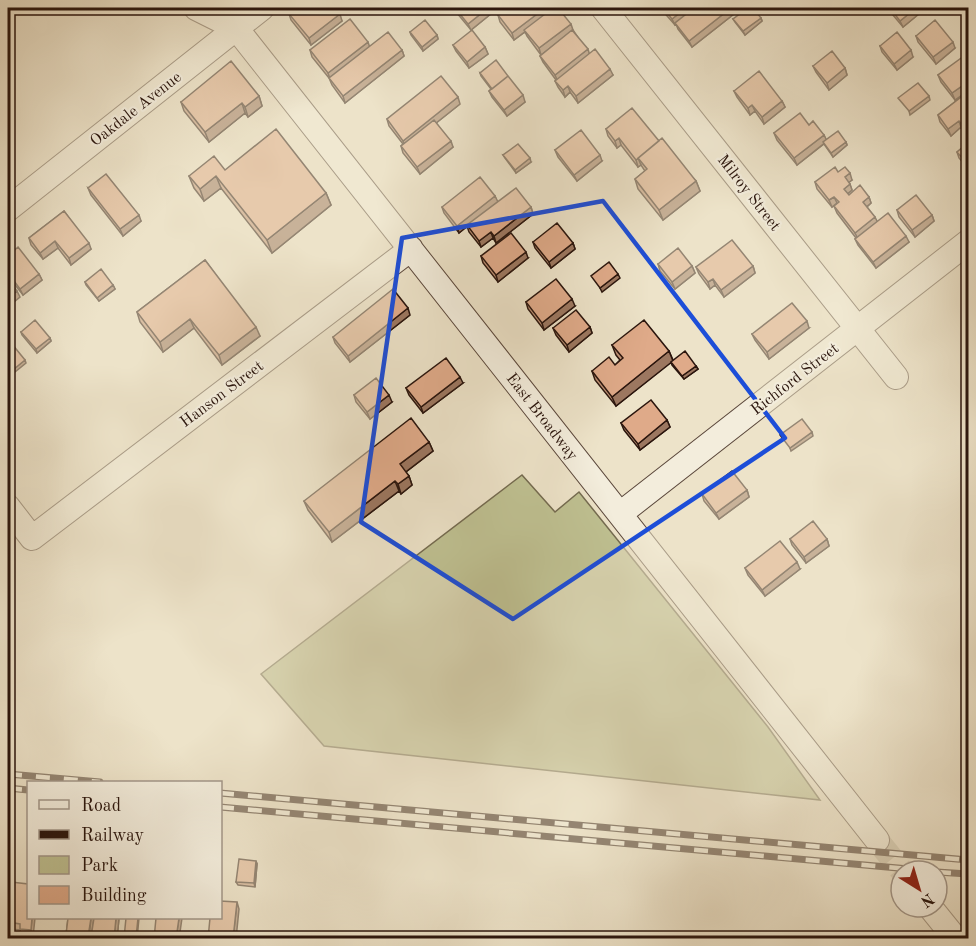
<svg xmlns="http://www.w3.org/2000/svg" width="976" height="946" viewBox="0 0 976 946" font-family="'Old Standard TT',serif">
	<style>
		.green { fill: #bfc192; stroke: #746b50; stroke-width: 1.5 }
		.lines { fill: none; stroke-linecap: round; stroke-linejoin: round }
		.minor-tunnel { stroke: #c6baa3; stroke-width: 24; stroke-dasharray: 24 12; stroke-linecap: butt }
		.minor-casing { stroke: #5b483c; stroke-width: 26 }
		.minor { stroke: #f3eddc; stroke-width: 24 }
		.rail-casing { stroke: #2a150d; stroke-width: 7 }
		.rail { stroke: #f3eddc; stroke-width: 4.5; stroke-dasharray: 14; stroke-linecap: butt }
		.wall { fill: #c09276; stroke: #2a150d; stroke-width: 1.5 }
		.shaded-wall { fill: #9c7760; stroke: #2a150d; stroke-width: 1.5 }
		.building { fill: #dfaa89; stroke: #2a150d; stroke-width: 1.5 }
		.marked { fill: none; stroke: #1d4ed8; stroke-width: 4.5; stroke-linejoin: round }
		.labels { text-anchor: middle; stroke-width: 4.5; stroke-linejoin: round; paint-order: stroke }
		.street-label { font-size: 16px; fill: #2a150d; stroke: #f3eddc }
	</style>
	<rect width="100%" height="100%" fill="#ede3c9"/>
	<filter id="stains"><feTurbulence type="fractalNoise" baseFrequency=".00333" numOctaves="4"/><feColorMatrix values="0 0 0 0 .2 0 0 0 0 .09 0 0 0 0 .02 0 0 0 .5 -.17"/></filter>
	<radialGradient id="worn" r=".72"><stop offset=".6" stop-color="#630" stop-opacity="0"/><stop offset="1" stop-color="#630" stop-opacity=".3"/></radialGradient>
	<path class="green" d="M522,475l33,37 24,-20 189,235 52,73 -496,-54 -63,-72z"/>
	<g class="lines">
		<path class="minor-tunnel" d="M877,840l25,31"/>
		<defs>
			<path id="minor" d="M196,8l40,20 641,812
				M603,8l293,369
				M8,209l254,-201
				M8,507l24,31 379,-289
				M620,514l348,-272
				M930,907l25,31"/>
		</defs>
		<use href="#minor" class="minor-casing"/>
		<use href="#minor" class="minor"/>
		<defs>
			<path id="rail" d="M8,774l92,8
				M8,788l20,2
				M220,793l748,67
				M220,807l711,64
				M937,872l31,2"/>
		</defs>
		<use href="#rail" class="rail-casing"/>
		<use href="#rail" class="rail"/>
	</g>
	<path class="wall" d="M341,8l-4,3 5,10 -31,24 -20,-25 -2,-6z
		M455,8h36l1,5 -21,17 -14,-17z
		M660,8h78l1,2 -47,37 -14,-18 -2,-5 -1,1z
		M887,8h38v1l-22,18z
		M498,15l75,15 16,24 24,21 -35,28 -8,-11 -5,5 -7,-10 -3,-6 1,-1 -13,-18 -3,-6 1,-1 -14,-19 -2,-4 -11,8 -14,-18z
		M761,18l1,3 -17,14 -10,-13 -2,-3z
		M410,32l27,3 1,4 -15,12 -12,-16z
		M916,36l39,12 -19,16 -18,-22z
		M453,45l32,2 3,7 -19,14 -13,-17z
		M370,46l32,4 2,6 -59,47 -13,-18 -3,-7 -17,-21 -2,-7z
		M880,46l33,11 -16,13 -15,-18z
		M969,62v28l-14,10 -14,-18 -3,-7z
		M813,66l32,2 2,7 -18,15 -13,-18z
		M480,73l45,29 -18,14 -15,-19 -3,-6 2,-2 -10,-13z
		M734,91l48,10 3,6 -21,17 -9,-13 -5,4 -13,-18z
		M969,91v46l-8,-10 -10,9 -11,-14 -2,-7z
		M259,96l3,10 -14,11 -3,-4 -36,29 -25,-31 -3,-9z
		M460,104l-24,19 17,24 -33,27 -17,-21 -2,-7 2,-2 -14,-18 -2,-7z
		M809,125l15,10 2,5 20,2 1,3 -14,12 -9,-13 -27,21 -20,-25 -3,-7z
		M606,129l53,12 37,40 4,10 -37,29 -25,-31 -3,-10 10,-8 -4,-6 -3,2 -17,-22 -4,3 -9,-12z
		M969,142v28l-10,-12 -2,-6z
		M555,150l47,11 -25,20 -19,-24z
		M503,155l28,7 -15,11 -11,-15z
		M225,170l101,23 5,12 -59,48 -51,-65 -17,13 -10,-13 -5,-12z
		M838,172l14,8 -3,2 3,8 -4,4 1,1 20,2 2,6 -4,4 10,15 32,20 -33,26 -18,-23 -3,-6 1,-1 -19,-25 -3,-7 3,-2 -5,3 -15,-18 -2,-7z
		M88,188l53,33 -18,15 -32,-41z
		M495,196l2,6 34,5 2,7 -37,29 -3,-5 -12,9 -12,-15 -2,-6 -8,7 -15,-20 -2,-6z
		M897,210l35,5 2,6 -19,16 -16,-20z
		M64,211l27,38 -20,16 -13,-17 -15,11 -12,-14 -2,-7z
		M533,242l40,1 2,6 -24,19 -16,-20z
		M8,256l31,18 3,6 -19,15 -15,-19z
		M481,256l47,2 -30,24 -15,-19z
		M205,260l55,76 -38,29 -28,-37 -31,24 -23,-30 -3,-10z
		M658,264l34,2 3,7 -20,16 -15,-18z
		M753,266l2,7 -31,24 -9,-12 -5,4 -11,-15 -3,-7z
		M85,282l28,3 2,4 -16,12 -13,-16z
		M526,302l49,4 -31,24 -16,-21z
		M410,315l-60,47 -15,-19 -2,-6z
		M590,327l2,6 -23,19 -13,-17 -3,-7z
		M809,328l-40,31 -14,-19 -3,-6z
		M21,332l29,6 1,3 -14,12 -15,-18z
		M612,345l57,6 4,9 23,6 2,3 -14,10 -12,-14 -1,-3 -55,44 -21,-26 -3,-9 23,-6 5,-5 -4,-5z
		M463,383l-40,30 -14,-18 -3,-7z
		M354,395l38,7 -22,17 -14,-17z
		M667,420l3,7 -30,23 -16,-20 -3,-7z
		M429,442l4,9 -27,21 3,4 3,9 -11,9 -2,-3 -67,51 -24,-32 -4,-9z
		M747,490l2,7 -30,22 -15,-18 -2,-7z
		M790,539h37l2,7 -23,17 -14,-18z
		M745,568l55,1 -35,27 -17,-21z
		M8,826l3,1 3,6 -3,27h-3z
		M257,864l-2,23 -17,-2 -2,-3z
		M28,884l5,53 -11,-1 -2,-6 -10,-1 -2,-6v-3z
		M68,918h51l-2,21h-25v-2l-1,2h-23l-2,-4z"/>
	<path class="shaded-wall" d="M488,8h3l1,5 -21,17 -3,-6z
		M545,8h11l-42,32 -2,-7z
		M686,8h11l-22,17 -3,-6z
		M731,8h7l1,2 -47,37 -3,-6z
		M916,8h9v1l-22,18 -3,-6z
		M340,14l2,7 -31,24 -2,-7z
		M761,18l1,3 -17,14 -2,-4z
		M571,24l2,6 -32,25 -2,-7z
		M437,35l1,4 -15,12 -1,-4z
		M368,42l2,6 -40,31 -2,-6z
		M953,42l2,6 -19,16 -3,-7z
		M485,47l3,7 -19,14 -2,-6z
		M588,49l2,7 -32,26 -3,-7z
		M402,50l2,6 -59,47 -2,-7z
		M911,50l2,7 -16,13 -3,-6z
		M845,68l2,7 -18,15 -2,-7z
		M610,69l3,6 -35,28 -2,-7z
		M969,81v9l-14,10 -3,-7z
		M568,86l2,6 -5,5 -2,-7z
		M523,95l2,7 -18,14 -3,-6z
		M259,96l3,10 -14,11 -3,-10z
		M929,96l1,4 -20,15 -1,-4z
		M458,97l2,7 -54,43 -3,-6z
		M782,101l3,6 -21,17 -2,-7z
		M242,103l3,10 -36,29 -4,-10z
		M752,105l3,6 -5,4 -2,-7z
		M959,121l2,6 -10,9 -3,-7z
		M824,135l3,6 -30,24 -3,-7z
		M619,138l2,7 -4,3 -2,-7z
		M451,141l2,6 -33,27 -3,-7z
		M846,142l1,3 -14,12 -2,-4z
		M600,155l2,6 -25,20 -3,-6z
		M530,158l1,4 -15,11 -1,-3z
		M638,158l3,7 -3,2 -2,-7z
		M850,173l2,7 -5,4 -2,-7z
		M216,176l5,12 -17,13 -4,-12z
		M696,181l4,10 -37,29 -4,-10z
		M850,184l2,6 -6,5 -2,-6z
		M326,193l5,12 -59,48 -5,-13z
		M495,196l3,6 -39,31 -2,-7z
		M834,197l3,6 -5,4 -3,-7z
		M869,197l2,6 -6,5 -2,-6z
		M531,207l2,7 -37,29 -2,-7z
		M139,215l2,6 -18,15 -3,-7z
		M932,215l2,6 -19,16 -3,-7z
		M875,217l3,6 -20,16 -3,-6z
		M491,232l2,6 -12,9 -2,-6z
		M906,236l3,6 -33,26 -3,-6z
		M55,241l3,7 -15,11 -3,-6z
		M89,243l2,6 -20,16 -2,-7z
		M573,243l2,6 -24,19 -2,-6z
		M526,252l2,6 -30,24 -2,-7z
		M692,266l3,7 -20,16 -3,-7z
		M753,266l2,7 -31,24 -3,-7z
		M39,274l3,6 -19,15 -3,-6z
		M618,274l2,4 -18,14 -2,-4z
		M713,279l2,6 -5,4 -2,-7z
		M113,285l2,4 -16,12 -2,-3z
		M17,291l3,6 -12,10v-9z
		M572,299l3,7 -31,24 -2,-7z
		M408,308l2,7 -60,47 -2,-6z
		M190,319l4,9 -31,24 -3,-10z
		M807,321l2,7 -40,31 -2,-7z
		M256,327l4,9 -38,29 -3,-10z
		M590,327l2,6 -23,19 -2,-7z
		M50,338l1,3 -14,12 -1,-4z
		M669,351l4,10 -57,45 -4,-9z
		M25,360l1,3 -11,9 -1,-3z
		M696,366l2,3 -14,10 -2,-3z
		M460,377l3,6 -40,30 -2,-6z
		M389,395l3,7 -22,17 -3,-7z
		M667,420l3,7 -30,23 -2,-6z
		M812,432l1,4 -22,15 -1,-3z
		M429,442l4,9 -30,23 -3,-10z
		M409,476l3,9 -11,9 -3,-10z
		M395,481l4,10 -67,51 -3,-10z
		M747,490l2,7 -30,22 -3,-6z
		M827,539l2,7 -23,17 -2,-6z
		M797,562l3,7 -35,27 -3,-6z
		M11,827l3,6 -3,27 -3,-7z
		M256,861l1,3 -2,23 -1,-4z
		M237,902l2,7 -3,30h-3z
		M32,918h3l-2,19 -2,-7z
		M91,918h3l-3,21h-2z
		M116,918h3l-2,21h-3z
		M138,918h1l-2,21 -1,-1z
		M179,918h3l-3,21h-3z"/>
	<path class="building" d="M297,8h38l5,6 -31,24 -20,-24z
		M455,8h33l-20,16z
		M507,8h38l-33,25 -14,-18z
		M553,8h5l13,16 -32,24 -15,-18z
		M663,8h23l-14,11z
		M694,8h37l-42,33 -14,-18z
		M748,8h5l8,10 -18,13 -10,-12z
		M890,8h26l-16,13z
		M350,19l18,23 -40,31 -18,-23z
		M425,20l12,15 -15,12 -12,-15z
		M935,20l18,22 -20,15 -17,-21z
		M472,30l13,17 -18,15 -14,-17z
		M572,30l16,19 -33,26 -15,-19z
		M388,32l14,18 -59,46 -14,-18z
		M897,32l14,18 -17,14 -14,-18z
		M595,49l15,20 -34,27 -8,-10 -5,4 -8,-9z
		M832,51l13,17 -18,15 -14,-17z
		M964,56l5,6v19l-17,12 -14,-18z
		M496,60l12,16 -16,13 -12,-16z
		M231,61l28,35 -14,11 -3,-4 -37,29 -24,-30z
		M759,71l23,30 -20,16 -10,-12 -4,3 -14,-17z
		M441,76l17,21 -55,44 -16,-22z
		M508,76l15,19 -19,15 -15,-19z
		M918,83l11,13 -20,15 -11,-13z
		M969,91v38l-2,2 -8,-10 -11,8 -10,-14z
		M632,108l27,33 -23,19 -17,-22 -4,3 -9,-12z
		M800,113l9,12 4,-4 11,14 -30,23 -20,-25z
		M434,120l17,21 -34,26 -16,-21z
		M276,129l50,64 -59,47 -51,-64 -16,13 -11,-13 25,-20 11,14z
		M581,130l19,25 -26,20 -19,-25z
		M838,131l8,11 -15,11 -8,-11z
		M662,138l34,43 -37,29 -24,-31 12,-10 -9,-11z
		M969,142v24l-12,-14z
		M518,144l12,14 -15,12 -12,-15z
		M835,167l3,5 7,-5 5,6 -5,4 5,7 -6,5 5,6 11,-10 9,12 -6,5 12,15 -20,16 -21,-27 5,-4 -5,-5 -5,3 -14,-18z
		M106,174l33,41 -19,14 -32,-41z
		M480,177l15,19 -38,30 -15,-19z
		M516,188l15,19 -37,29 -3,-4 -12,9 -12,-16z
		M916,195l16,20 -20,15 -15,-20z
		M64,211l25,32 -20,15 -14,-17 -15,12 -11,-15z
		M888,213l18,23 -33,26 -18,-23z
		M557,223l16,20 -24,19 -16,-20z
		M511,233l15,19 -30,23 -15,-19z
		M732,240l21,26 -32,24 -8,-11 -5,3 -12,-15z
		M18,247l21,27 -19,15 -12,-16v-17z
		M678,248l14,18 -20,16 -14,-18z
		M205,260l51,67 -37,28 -29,-36 -30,23 -23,-30z
		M609,262l9,12 -18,14 -9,-12z
		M101,269l12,16 -16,13 -12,-16z
		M8,278l9,13 -9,7z
		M556,279l16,20 -30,24 -16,-21z
		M393,289l15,19 -60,48 -15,-19z
		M792,303l15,18 -40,31 -15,-18z
		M576,310l14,17 -23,18 -14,-17z
		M35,320l15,18 -14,11 -15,-17z
		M644,320l25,31 -57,46 -20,-26 17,-14 6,8 8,-7 -11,-13z
		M12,344l13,16 -11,9 -6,-8v-13z
		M685,351l11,15 -14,10 -11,-14z
		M446,358l14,19 -39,30 -15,-19z
		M376,378l13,17 -22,17 -13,-17z
		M651,400l16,20 -29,24 -17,-21z
		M411,418l18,24 -29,22 9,12 -11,8 -3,-3 -66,51 -25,-31z
		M802,419l10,13 -22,16 -10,-13z
		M732,471l15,19 -31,23 -14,-19z
		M813,521l14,18 -23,18 -14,-18z
		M780,541l17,21 -35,28 -17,-22z
		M8,826l3,1 -3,26z
		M239,859l17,2 -2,22 -18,-1z
		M11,882l17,2v34h4l-1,12 -11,-1v-5l-12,-2z
		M220,901l17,1 -4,37h-25l2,-21h10z
		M68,918h23l-3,19 -22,-2z
		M94,918h22l-2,21 -23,-2z
		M126,918h12l-2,20h-12z
		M156,918h23l-3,21h-22z"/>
	<path d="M0 0H976V946H0ZM603,201l182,237 -272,181 -152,-97 41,-284z" fill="#ede3c9" fill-opacity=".55" fill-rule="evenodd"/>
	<path class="marked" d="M603,201l182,237 -272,181 -152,-97 41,-284z"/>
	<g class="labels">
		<g class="street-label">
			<text transform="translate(135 108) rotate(-38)" y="6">Oakdale Avenue</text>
			<text transform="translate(750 192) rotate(52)" y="6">Milroy Street</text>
			<text transform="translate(794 378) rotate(-38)" y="6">Richford Street</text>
			<text transform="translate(221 393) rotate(-37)" y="6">Hanson Street</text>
			<text transform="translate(543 416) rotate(52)" y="6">East Broadway</text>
		</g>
	</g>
	<rect width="976" height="946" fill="none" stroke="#ede3c9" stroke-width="30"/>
	<rect x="9" y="9" width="958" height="928" fill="none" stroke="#2a150d" stroke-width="3"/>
	<rect x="15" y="15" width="946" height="916" fill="none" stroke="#2a150d" stroke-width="1.5"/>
	<rect x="27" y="781" width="195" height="138" fill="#f3eddc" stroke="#a39789" stroke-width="1.5"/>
	<rect x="39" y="800" width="30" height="9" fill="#f3eddc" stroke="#a39789" stroke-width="1.5"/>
	<text x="81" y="811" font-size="18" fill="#2a150d">Road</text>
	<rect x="39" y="830" width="30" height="9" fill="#2a150d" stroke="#a39789" stroke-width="1.5"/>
	<text x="81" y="841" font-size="18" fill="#2a150d">Railway</text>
	<rect x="39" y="856" width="30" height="18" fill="#bfc192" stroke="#a39789" stroke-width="1.5"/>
	<text x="81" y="871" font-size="18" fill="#2a150d">Park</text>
	<rect x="39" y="886" width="30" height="18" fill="#dfaa89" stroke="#a39789" stroke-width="1.5"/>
	<text x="81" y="901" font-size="18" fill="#2a150d">Building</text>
	<g transform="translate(919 889) rotate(143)"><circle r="28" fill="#f3eddc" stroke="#a39789" stroke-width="1.5"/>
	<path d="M0-4.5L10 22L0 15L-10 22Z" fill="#8f2418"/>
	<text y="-9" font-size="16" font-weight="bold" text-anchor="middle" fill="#2a150d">N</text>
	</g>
	<rect width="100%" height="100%" filter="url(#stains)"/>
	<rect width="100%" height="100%" fill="url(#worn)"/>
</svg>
